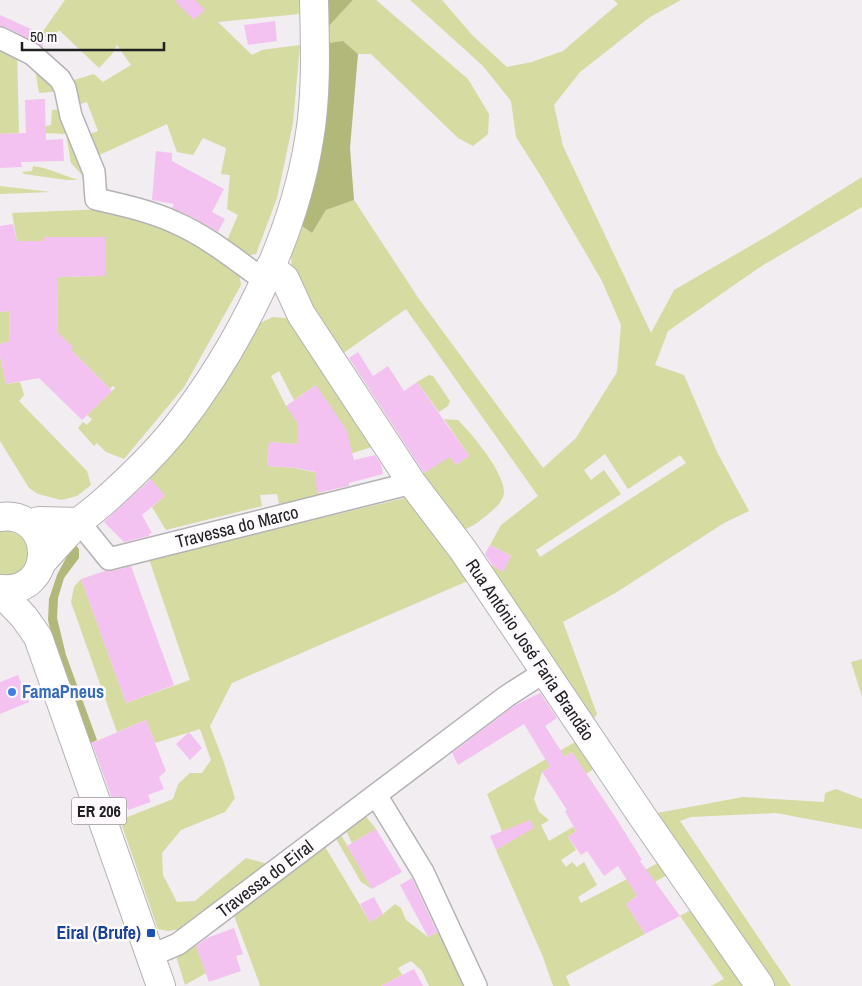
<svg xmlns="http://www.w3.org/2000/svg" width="862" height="986" viewBox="0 0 862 986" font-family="'Archivo Narrow',sans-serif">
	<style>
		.green { fill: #d5dba1; fill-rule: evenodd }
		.forest { fill: #b2b87a }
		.building { fill: #f4c2f1 }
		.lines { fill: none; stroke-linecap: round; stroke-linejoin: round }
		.minor-casing { stroke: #b5b2b5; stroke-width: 24 }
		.tertiary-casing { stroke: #b5b2b5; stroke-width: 30 }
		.secondary-casing { stroke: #b5b2b5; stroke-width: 30 }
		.primary-casing { stroke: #b5b2b5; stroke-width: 30 }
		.minor { stroke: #fff; stroke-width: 21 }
		.tertiary { stroke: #fff; stroke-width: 28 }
		.secondary { stroke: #fff; stroke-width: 28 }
		.primary { stroke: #fff; stroke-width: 28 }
		.shop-dot { fill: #3f7fe0; stroke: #fefafe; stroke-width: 2 }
		.transit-dot { fill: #1a4fb4; stroke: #fefafe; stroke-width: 2 }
		.labels { text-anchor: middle; stroke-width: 5; stroke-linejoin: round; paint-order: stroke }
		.shield { fill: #fefafe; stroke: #646264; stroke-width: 1 }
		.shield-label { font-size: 16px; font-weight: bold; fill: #222122 }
		.street-label { font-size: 18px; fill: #222122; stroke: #fefafe }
		.shop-label { font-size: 18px; font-weight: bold; fill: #366cbe; stroke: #fefafe; text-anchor: start }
		.transit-label { font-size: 18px; font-weight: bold; fill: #164399; stroke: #fefafe; text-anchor: end }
	</style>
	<rect width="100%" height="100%" fill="#f1edf0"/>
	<path class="green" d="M65,0h234v14l-81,8 34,33 10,-5 38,-5 -7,78 -16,75 -21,56 -11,2 -20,-11 13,-30 -11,-6 3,-34 -9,-1 5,-26 -23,-10 -10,17 -16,-3 -10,-28 -72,33 -10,-21 13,-5 -11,-29 -13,4 -3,-25 23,-7 9,8 28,-17 -14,-20 -5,9 -13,14 -40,-38 -9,11 -9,-7z
		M353,0h23l92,79 21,35 -1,20 -15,12 -15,-8 -87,-84h-13l-15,-13 -15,2 -1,-15z
		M410,0h32l31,36 34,31 25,-5 31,-11 55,-47 -4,-4h67l-31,17 -70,55 -26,33 9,41 88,187 23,-43 97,-56 91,-57v30l-102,60 -92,64 -13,34 29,10 33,77 32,59 -25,12 -107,69 -54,30 34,92 -6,9 -110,-163 22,11 8,-15 -21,-11 11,-20 37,-29 -132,-187 -67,47 -47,-82 -1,-22 8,-28 13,9 14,-23 28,-10 65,99 124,169 33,-30 41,-66 4,-47 -19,-44 -60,-103 -26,-41 -5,-36 -28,-35zM605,454l23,35 52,-34 6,8 -146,94 -4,-7 85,-56 -17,-24 -13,10 -7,-10z
		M0,44l17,6 2,83 -19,1z
		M34,62l26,29 -21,2z
		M66,109l21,56 -4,11 -12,-13 -5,-29 -22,-1 2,-7 5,-1 1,-15z
		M33,166c16,2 29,9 45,14h-11l-43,-6 -2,-2 10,-1z
		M0,186l51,6 -51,2z
		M105,209l73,23 61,41 2,12 -57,102 -60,72 -18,-7 -9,-9 -3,3 -16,-18 5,-6 4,3 5,-6 -5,-4 28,-27 -2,-2 -3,3 -39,-39 -13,-17 -1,-56 48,-1v-39h-60l-1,4h-27l-5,-28z
		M9,311l1,30 -10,3v-32z
		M273,317l12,1 10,4 83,123 -38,12 -24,-72 -22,15 -15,-29 -8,5 14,28 17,25 -5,15 -28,-2 -2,24 28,2 22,5v20l33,-3 -24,8 -47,6 -2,-10 -17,1 2,11 -96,24 -14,-23 13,-11 -15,-17 32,-41 68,-104 10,-11z
		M0,356l6,28 14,-2 4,13 -5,6 68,70 4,14 -14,11 -16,4 -23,-6 -9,-6 -29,-47z
		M429,375l4,1 17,25 -2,5 -9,6 -22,-30z
		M444,419l14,1c14,14 46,52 46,72 -1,11 -10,17 -18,24 -9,7 -15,12 -27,15l-38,-56 16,-11 -6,-34 25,35 13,-9z
		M413,496l57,84 -238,103 -22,43 13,34 12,38 -10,14 -44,18 -19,23 1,22 14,27 18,-1 51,-43 22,6 -87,65 -13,2 -10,-2 -38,-109 53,-21 5,-15 12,-11h12l9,-13 -11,-31 -45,14 -9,-23 -29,12 -46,-130 3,-15 7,-8 45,124 64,-23 -41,-121z
		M0,530c15,0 32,10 29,27 -1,6 -7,13 -11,18l-18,4z
		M862,659v38l-11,-35z
		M580,739l19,26 -13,9 -14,-22 -30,20 -8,27 5,13 10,8 -8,5 8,16 24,-14 3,4 -8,6 8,13 -15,10 5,7 6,-5 5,5 7,-5 13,23 -19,12 3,6 83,-43 8,12 -17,10 -29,22 19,30 -79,42 4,10h-17l-10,-29 -47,-107 20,-12 -14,-7 -15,-37z
		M836,789l26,10v30l-86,-16 -85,4 -11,4 111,165h-18l-121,-172 91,-17 81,5 1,-9z
		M364,814l12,15 -24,14 -7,-14z
		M340,833l32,56 -11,-7 -26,-45z
		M324,845l46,77 13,-8 12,-10 6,4 5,12 22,17 15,-8 24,57h-38l-7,-15 -11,-10 -13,7 4,7 -21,11h-122l1,-1 -27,-72z
		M696,907l54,79h-39l13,-7 -44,-63z
		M195,942l11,31 -21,12 -9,-29z"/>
	<path class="forest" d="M327,0h26l-26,28z
		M343,41l15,13 -8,94 4,52 -28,10 -14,23 -13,-9 29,-181z
		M74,543l5,6v9l-15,20 -6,20 -1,20 9,37 31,85 -8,4 -34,-95 -7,-29 1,-21 8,-24z"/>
	<path class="building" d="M174,0h21l10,10 -11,10z
		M0,15l42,19 1,13 -37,-20 -6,-1z
		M275,21l2,20 -29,4 -4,-20z
		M45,99l1,41 17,-1 1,22 -43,1 1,5 -22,1v-34l26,-1 -1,-33z
		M156,151l16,2v8l52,28 -12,23 13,7 -7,13 -26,-15 -20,-9 2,-4 -22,-4z
		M13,224l4,17h27v-4h61v39l-48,1 1,56 15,14 -2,3 41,41 -30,29 -43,-42 -33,6 -6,-28v-12l10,-3 -1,-30 -9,1v-86z
		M358,352l15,24 15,-10 16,25 13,-9 52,74 -13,9 -6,-8 -26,16 -75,-115z
		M316,385l30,44 8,31 21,-5 6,9 2,10 -34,9v3l-32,7 -2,-21 -18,-4 -30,-2 2,-24 28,2v-22l-11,-16z
		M151,479l14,17 -23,19 10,18 -3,1v2l-25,6 -20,-20z
		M490,545l21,11 -8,16 -10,-6 -8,-12z
		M131,566l43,119 -48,18 -45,-124 24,-8h7z
		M18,675l11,27 -29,12v-32z
		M540,693l17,25 -12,8 20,31 7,-5 44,66 26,42 -2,1 40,55 -35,18 -19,-30 11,-8 -19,-30 -14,10 -17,-25 -6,4 -13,-18 8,-6 -11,-20 2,-1 -25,-38 8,-5 -26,-43 -66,41 -6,-12 62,-47z
		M146,720l20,51 -7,6 5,12 -16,6 3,7 -23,8 -1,-4 -11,4 -24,-67z
		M189,732l13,16 -12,12 -14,-16z
		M530,820l4,8 -38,22 -6,-14z
		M376,829l26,43 -30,17 -25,-43z
		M412,878l25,54 -9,5 -28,-52z
		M374,897l9,17 -13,8 -10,-18z
		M234,928l9,26 -7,2 5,15 -32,11 -13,-36 11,-8z
		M414,969l9,17h-42z"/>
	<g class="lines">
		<defs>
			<path id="minor" d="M0,38l32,16 28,25 5,9 6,28 23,56 2,27c26,6 54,12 78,23 33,14 62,38 91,59
				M79,522l30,37 303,-76
				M376,795l47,77 53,114
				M150,956l28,-12 329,-248 39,-25"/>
			<path id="tertiary" d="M270,267l15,12 16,35 111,169 51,67 179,266 118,170"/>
			<path id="secondary" d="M29,524l10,-3 40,1
				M42,562c12,-13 23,-26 36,-39 7,-7 15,-12 23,-19 26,-23 52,-48 74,-75 63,-80 118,-189 134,-289 8,-46 6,-94 5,-140"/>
			<path id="primary" d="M0,517c55,-7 57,78 0,72
				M3,589l4,10 17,18 14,20 123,349"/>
		</defs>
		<use href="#minor" class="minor-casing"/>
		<use href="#tertiary" class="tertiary-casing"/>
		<use href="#secondary" class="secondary-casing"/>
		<use href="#primary" class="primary-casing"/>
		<use href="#minor" class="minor"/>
		<use href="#tertiary" class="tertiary"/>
		<use href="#secondary" class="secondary"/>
		<use href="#primary" class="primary"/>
	</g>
	<circle class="shop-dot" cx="12" cy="692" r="5"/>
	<rect class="transit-dot" x="146" y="928" width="10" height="10" rx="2.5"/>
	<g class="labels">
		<rect class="shield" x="71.5" y="797.5" width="55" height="27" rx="4"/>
		<g class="shield-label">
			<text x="99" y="817">ER 206</text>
		</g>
		<g class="street-label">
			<text transform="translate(237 527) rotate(-14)" y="6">Travessa do Marco</text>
			<text transform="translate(530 650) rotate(56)" y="6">Rua António José Faria Brandão</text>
			<text transform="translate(265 879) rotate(-37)" y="6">Travessa do Eiral</text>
		</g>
		<g class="shop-label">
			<text x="22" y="698">FamaPneus</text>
		</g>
		<g class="transit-label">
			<text x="141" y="939">Eiral (Brufe)</text>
		</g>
	</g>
	<path d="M22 42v8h142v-8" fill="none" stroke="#222122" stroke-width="2.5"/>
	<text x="30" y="42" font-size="15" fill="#222122" stroke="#fefafe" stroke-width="4" paint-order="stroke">50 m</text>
</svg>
